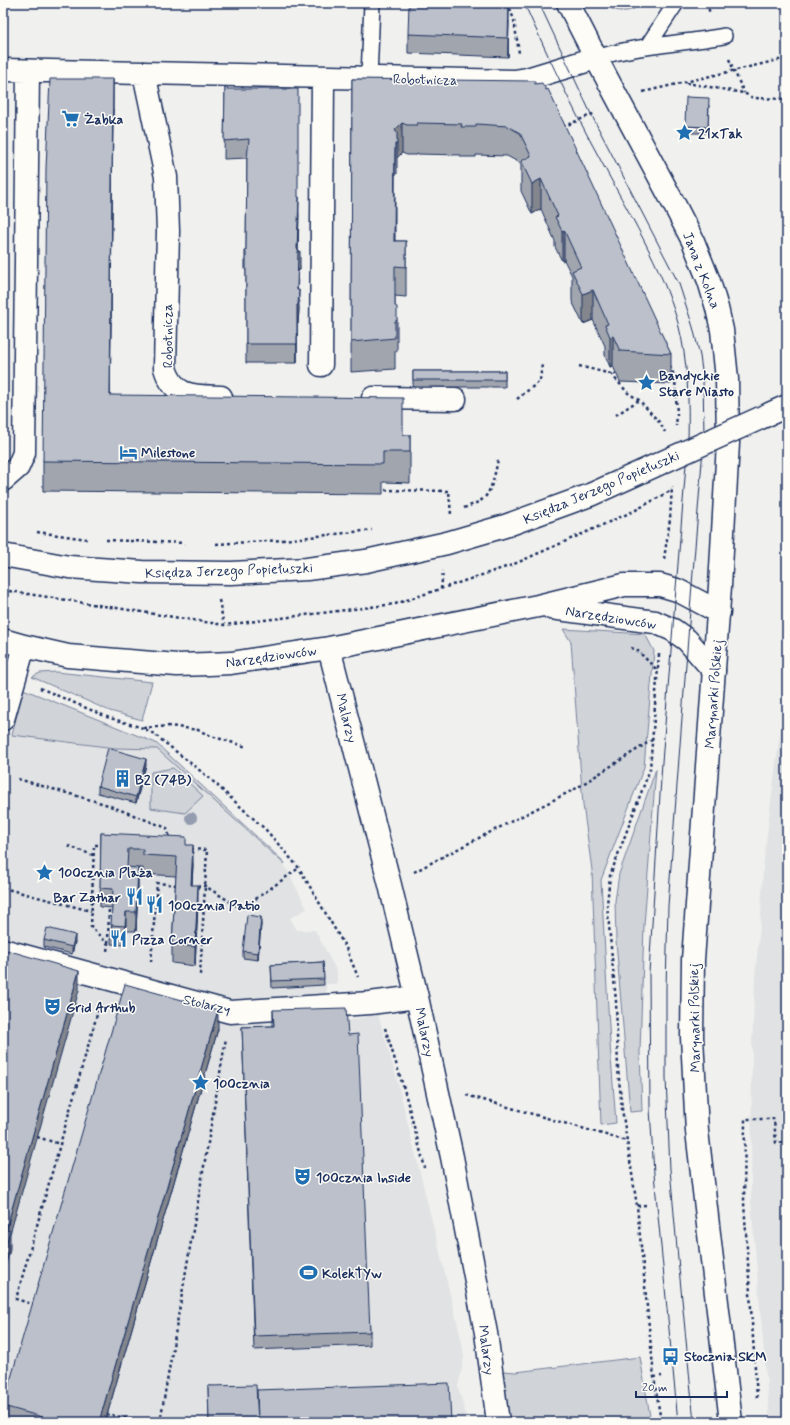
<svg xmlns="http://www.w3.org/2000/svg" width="790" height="1425" viewBox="0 0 790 1425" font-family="Mynerve,sans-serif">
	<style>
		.built { fill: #e0e2e3 }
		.green { fill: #d0d3d8; stroke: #76819b }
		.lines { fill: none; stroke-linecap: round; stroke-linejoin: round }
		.lane-casing { stroke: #1b2f5e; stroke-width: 18 }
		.street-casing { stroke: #1b2f5e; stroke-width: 25 }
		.secondary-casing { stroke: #1b2f5e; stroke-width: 25 }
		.path { stroke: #1b2f5e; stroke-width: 2.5; stroke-dasharray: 3 3; stroke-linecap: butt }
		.lane { stroke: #fdfcf7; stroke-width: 15 }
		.street { stroke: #fdfcf7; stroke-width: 22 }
		.secondary { stroke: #fdfcf7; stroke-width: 22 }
		.tram { stroke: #1b2f5e; stroke-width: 1 }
		.secondary-bridge-casing { stroke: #1b2f5e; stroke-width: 25; stroke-linecap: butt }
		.secondary-bridge { stroke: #fdfcf7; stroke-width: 22 }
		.tree { fill: #949caf }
		.wall { fill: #a1a5ae; stroke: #1b2f5e }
		.shaded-wall { fill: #83868d; stroke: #1b2f5e }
		.building { fill: #bbc0ca; stroke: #1b2f5e }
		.labels { text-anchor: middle; stroke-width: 3; stroke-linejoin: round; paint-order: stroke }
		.street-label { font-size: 14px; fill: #1b2f5e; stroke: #fdfcf7 }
		.poi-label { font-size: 14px; font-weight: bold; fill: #1b2f5e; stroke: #fdfcf7; text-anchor: start }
	</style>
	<rect width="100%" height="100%" fill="#f0f0ee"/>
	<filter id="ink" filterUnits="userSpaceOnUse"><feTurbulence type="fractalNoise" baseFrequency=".025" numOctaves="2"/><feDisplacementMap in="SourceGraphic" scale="8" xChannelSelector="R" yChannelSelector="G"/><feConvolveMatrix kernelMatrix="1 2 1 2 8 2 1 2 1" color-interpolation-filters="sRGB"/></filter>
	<g filter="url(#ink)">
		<path class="built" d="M787,680v742h-17l-19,-220 1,-156 3,-70 6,-60 2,-47 6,-52z
			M3,733l9,2 103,13 42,1 127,115 23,45 -17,9 7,12h18l22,42v12h-11l1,37h19l32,-7 18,62 66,266 2,16 -6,29 10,35h-465z"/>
		<path class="green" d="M602,3h41c-14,11 -25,11 -41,0z
			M563,629l82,5 9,17 -10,116 -43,113 9,164 6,79 -15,2 -9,-255 -9,-65 -12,-163z
			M56,672l96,10 -10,38 -32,-9 -78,-34 8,-4z
			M23,689l133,54 129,120 -1,1 -127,-115 -42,-1 -103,-13z
			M173,768l30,28 -18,17 -34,-5v-36z
			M656,769l-12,156 -4,127 2,59 -12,1 -14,-171 -1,-40 4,-27z
			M640,1357l11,65h-142l-6,-51 13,1z"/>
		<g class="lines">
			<defs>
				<path id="lane" d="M647,47l29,-44
					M596,58c41,-13 85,-14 128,-22
					M369,78l3,-75"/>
				<path id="street" d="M3,70l511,11 13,-2 69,-21
					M144,73l22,104 2,54 -3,137c9,30 28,28 56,29
					M321,365l2,-288
					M373,398l82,1
					M3,480l15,-13 6,-14 4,-382
					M551,608l104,14 18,8 14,10 27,31
					M3,640l21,6 44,10 109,9 31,-1 23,-1 98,-15 209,-42 86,-21h36l17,5 42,22
					M329,648l61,237 27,112 35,160 34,176 12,89
					M3,719l21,-73
					M3,950l227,62 140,-9 47,-6"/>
				<path id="secondary" d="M568,3l28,55 79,148 18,35 16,40 8,27 5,22 5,49 1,64 -8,143 -27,374 -1,77 5,94 34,291"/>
			</defs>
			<use href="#lane" class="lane-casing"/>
			<use href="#street" class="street-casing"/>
			<use href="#secondary" class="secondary-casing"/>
			<path class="path" d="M508,3l6,17 5,33
				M707,3l3,11
				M729,59l15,34
				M686,83l58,10 9,5 34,1
				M643,92l144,-34
				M563,127l32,-14
				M579,366l32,8h5
				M670,366l5,12 2,37 -1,11
				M611,374l17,19 11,7 21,23 5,9
				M517,399l23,-18 2,-17
				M616,415l23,-15
				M385,490l64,1 2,24
				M464,508c7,-3 14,-5 20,-10 8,-7 12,-29 14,-39
				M37,532l50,7
				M106,540l79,3
				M216,544l67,-4 89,-10
				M664,559l6,-40 2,-32
				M441,589l2,-18
				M3,590l221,35 171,-21 117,-39 122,-54 38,-21
				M219,600l5,25
				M631,648l6,2 20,20
				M659,654l-9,115 -40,107 -3,28 9,97 2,68 4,40 15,97 17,171 7,45
				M40,688l67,29 36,11 11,6 54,43 58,53 33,38 47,80 12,29
				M143,728l27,-2 28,4 13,6 36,11
				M18,779l87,25 62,24 3,10
				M104,845h-10l-3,82 17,17 -1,7
				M68,846l25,9
				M191,849l16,1 -7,126
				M414,872l57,-30 104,-53 77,-49
				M197,886h8l32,20 13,-3 49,-35
				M3,888l88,23
				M108,943l1,-36
				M151,962l6,-79 20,2
				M385,1028l19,61 21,79
				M466,1095l161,46
				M37,1137l23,7
				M637,1206l9,-1
				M35,1305l-19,-6 84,-295
				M654,1377l8,-1
				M757,1398l-13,-195 1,-84h29l2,24 11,-1
				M106,1414l38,8
				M160,1422l66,-384"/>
			<use href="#lane" class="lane"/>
			<use href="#street" class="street"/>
			<use href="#secondary" class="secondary"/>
			<path class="tram" d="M524,3c24,53 48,105 76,156 28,53 61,105 78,164 10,38 11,78 10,117l-26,322 -13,211 1,136 4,65 24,248
				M539,3l52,111 88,170 14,43 7,29 3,22 1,58 -13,161 -23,309 -2,83v89l4,91 7,79 17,174"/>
			<defs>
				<path id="secondary-bridge" d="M3,555l66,12 73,5 89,1 76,-4 59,-8 81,-18 58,-17 85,-31 197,-89"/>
			</defs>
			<use href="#secondary-bridge" class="secondary-bridge-casing"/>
			<use href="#secondary-bridge" class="secondary-bridge"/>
		</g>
		<circle class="tree" cx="191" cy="818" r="6"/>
		<path class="wall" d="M509,21l-1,36 -100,-4v-19z
			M352,79l183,5 136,270v30l-51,-2 -7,-16 -3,1 -5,-12v-9l-12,-26 -10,4 -11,-23v-25l-8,-16 -2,1 -7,-14v-6l-14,-32 -9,5 -11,-23v-25l-1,-3 -13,-7 -31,-1v2h-15v-2l-44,-1v1h-10l-5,-2 -5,5v16h-2v67h11v56l-11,-1v10l2,15v31l-2,-1v18l-44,3z
			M225,88l3,1 70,108 1,19 -1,34 2,20h-2l-1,20 2,19 -1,15h-1v39h-51v-92l-1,-2v-19h1l1,-92 -23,1z
			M709,105l-1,28h-23v-7z
			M113,109l-3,286 293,40h7v48l-27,-1v12l-340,-3v-30z
			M413,371h92v16h-92z
			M146,765l-10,38 -38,-10v-7z
			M101,833l85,12 7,19 -1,21 6,19 -3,62 -23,-3v-19l4,-68 -33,-2v-6h-5v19l-2,44h-10l-1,14 -14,-1 1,-36 -12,-1z
			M261,924l-3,36 -15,-2v-7z
			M44,940l31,2 -3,12 -28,-7z
			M323,962l1,23 -52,3 -1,-23z
			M273,1010l75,25 22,297v13l-116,5 -12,-323 31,-1z
			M218,1029l-113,393h-102v-20h1z
			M208,1386l49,4 194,32h-242z"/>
		<path class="shaded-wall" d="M509,3v18l-1,36v-19z
			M113,79v30l-3,316z
			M402,123v30l-5,5v-14h-2l-1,128 1,-142z
			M541,179v30l-9,5v-30z
			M299,197l-1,54h2v19h-2l-1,35 2,-15v19l-1,15h-1v39v-114z
			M564,230v30l-2,1v-30z
			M593,290v30l-10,4v-30z
			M613,336v30l-3,1v-30z
			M146,759v6l-10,38v-6z
			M193,845v19l-2,40v-19z
			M138,868v19l-2,44v-19z
			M198,885v19l-3,62v-19z
			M126,912v19l-1,14v-19z
			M261,917v7l-3,36v-7z
			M75,935v7l-3,12v-7z
			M79,971v19l-69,244v16l-7,23v-19l3,-24z
			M218,1010v19l-113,393h-6z"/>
		<path class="building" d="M409,3h100l-1,35 -100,-4z
			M50,79h63l-3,316 293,3v37h7v17h-27v12l-340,-3 3,-293z
			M352,79l183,2v3l7,-1 4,7 2,-1 123,265 -51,-3 -7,-15 -3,1 -5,-12 3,-1 -15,-34 -10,4 -11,-23 9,-4 -17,-37 -2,1 -7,-14 3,-1 -17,-37 -9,5 -11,-23 10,-5 -11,-23 -13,-7 -31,-2v3h-15l1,-3 -45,-1v2h-10l-5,-2 -7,7 2,3v11h-2l-1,97h12v26l-11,-1v40l2,1v14h-2v17l-44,4z
			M225,88h3l-1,1h71v108h1l-2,52 3,2h-2l-1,39h2l-1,15h-1v39h-51v-91l-1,-3h1l1,-92 2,-19 -25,2z
			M686,97l23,1 -1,29 -23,-1z
			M413,371h92v9h-92z
			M108,748l38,11 -10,38 -38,-11z
			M101,833l85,4v8h7l-2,40h7l-3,62 -23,-3 5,-87 -34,-2v-6h-15l-1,18 11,1 -2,44h-10l-1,14 -14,-1 2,-36 -13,-1z
			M247,915l14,2 -3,36 -15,-2z
			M47,928l28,7 -3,12 -28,-7z
			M3,949l76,22 -73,259 4,1 -7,23z
			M323,962l1,17 -52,2 -1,-16z
			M125,984l93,26 -119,412h-39l-57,-16v-4h1z
			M346,1008l2,27 10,-1 12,298 -116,4 -12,-309 32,-1 -1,-16z
			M449,1383l2,39h-193l-1,-32z
			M256,1385l2,37h-49l-1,-36z"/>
	</g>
	<defs>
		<symbol id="supermarket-bare" viewBox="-9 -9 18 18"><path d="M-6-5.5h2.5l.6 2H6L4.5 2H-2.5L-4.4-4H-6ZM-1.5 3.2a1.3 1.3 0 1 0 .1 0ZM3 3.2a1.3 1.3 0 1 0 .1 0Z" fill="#1f6fb2" stroke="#fdfcf7" stroke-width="2.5" paint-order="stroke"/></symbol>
		<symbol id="sight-bare" viewBox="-9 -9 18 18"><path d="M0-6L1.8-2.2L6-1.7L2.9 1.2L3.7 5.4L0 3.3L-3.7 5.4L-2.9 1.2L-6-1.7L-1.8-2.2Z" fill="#1f6fb2" stroke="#fdfcf7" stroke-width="2.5" paint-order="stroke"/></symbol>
		<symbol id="hotel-bare" viewBox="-9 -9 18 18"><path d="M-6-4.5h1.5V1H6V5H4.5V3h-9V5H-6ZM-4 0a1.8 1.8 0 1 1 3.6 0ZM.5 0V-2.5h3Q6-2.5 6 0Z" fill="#1f6fb2" stroke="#fdfcf7" stroke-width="2.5" paint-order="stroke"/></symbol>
		<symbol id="building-bare" viewBox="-9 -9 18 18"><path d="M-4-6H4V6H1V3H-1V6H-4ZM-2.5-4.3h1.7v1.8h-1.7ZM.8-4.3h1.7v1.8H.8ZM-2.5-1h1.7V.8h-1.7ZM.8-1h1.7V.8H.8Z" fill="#1f6fb2" stroke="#fdfcf7" stroke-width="2.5" paint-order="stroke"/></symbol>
		<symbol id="restaurant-bare" viewBox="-9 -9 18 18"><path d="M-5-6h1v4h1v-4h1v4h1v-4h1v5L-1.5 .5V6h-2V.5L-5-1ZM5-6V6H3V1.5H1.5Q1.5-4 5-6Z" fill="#1f6fb2" stroke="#fdfcf7" stroke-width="2.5" paint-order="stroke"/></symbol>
		<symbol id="theatre-bare" viewBox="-9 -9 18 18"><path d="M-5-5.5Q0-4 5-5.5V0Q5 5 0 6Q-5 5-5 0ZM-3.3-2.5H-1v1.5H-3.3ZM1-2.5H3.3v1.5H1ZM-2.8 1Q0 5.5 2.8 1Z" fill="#1f6fb2" stroke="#fdfcf7" stroke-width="2.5" paint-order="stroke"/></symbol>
		<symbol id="stadium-bare" viewBox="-9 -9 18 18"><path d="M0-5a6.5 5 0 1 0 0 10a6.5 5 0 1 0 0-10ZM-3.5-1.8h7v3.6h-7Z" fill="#1f6fb2" stroke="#fdfcf7" stroke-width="2.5" paint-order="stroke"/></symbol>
		<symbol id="bus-bare" viewBox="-9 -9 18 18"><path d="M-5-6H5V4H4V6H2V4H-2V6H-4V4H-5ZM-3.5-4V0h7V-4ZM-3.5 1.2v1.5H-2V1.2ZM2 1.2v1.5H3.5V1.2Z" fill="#1f6fb2" stroke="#fdfcf7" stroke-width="2.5" paint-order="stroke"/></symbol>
	</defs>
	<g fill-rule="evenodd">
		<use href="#supermarket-bare" x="58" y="106" width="25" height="25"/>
		<use href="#sight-bare" x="672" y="120" width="25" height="25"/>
		<use href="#sight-bare" x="634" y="370" width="25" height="25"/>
		<use href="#hotel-bare" x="116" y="440" width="25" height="25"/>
		<use href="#building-bare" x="110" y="766" width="25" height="25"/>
		<use href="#sight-bare" x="32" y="860" width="25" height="25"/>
		<use href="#restaurant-bare" x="122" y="884" width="25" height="25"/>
		<use href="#restaurant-bare" x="142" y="892" width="25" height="25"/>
		<use href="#restaurant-bare" x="106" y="926" width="25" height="25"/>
		<use href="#theatre-bare" x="40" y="994" width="25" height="25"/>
		<use href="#sight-bare" x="188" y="1070" width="25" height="25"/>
		<use href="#theatre-bare" x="290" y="1164" width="25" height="25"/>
		<use href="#stadium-bare" x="296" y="1260" width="25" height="25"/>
		<use href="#bus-bare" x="658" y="1344" width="25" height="25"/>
	</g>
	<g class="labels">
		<g class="street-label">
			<text transform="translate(425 79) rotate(1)" y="5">Robotnicza</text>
			<text transform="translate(702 270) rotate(69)" y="5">Jana z Kolna</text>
			<text transform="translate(167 336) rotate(-90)" y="5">Robotnicza</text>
			<text transform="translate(601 487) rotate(-23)" y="5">Księdza Jerzego Popiełuszki</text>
			<text transform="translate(229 570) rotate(-2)" y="5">Księdza Jerzego Popiełuszki</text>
			<text transform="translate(611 617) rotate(9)" y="5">Narzędziowców</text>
			<text transform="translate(271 656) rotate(-8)" y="5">Narzędziowców</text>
			<text transform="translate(713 694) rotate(-86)" y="5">Marynarki Polskiej</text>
			<text transform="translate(347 718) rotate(76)" y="5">Malarzy</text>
			<text transform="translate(207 1004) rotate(13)" y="5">Stolarzy</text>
			<text transform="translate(694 1018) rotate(-91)" y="5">Marynarki Polskiej</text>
			<text transform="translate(425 1032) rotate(78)" y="5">Malarzy</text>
			<text transform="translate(487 1350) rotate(82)" y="5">Malarzy</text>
		</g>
		<g class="poi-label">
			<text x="84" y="124">Żabka</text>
			<text x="698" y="138">21xTak</text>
			<text x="659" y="380">Bandyckie<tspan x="659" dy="16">Stare Miasto</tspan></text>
			<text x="141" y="457">Milestone</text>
			<text x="135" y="784">B2 (74B)</text>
			<text x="58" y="877">100cznia Plaża</text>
			<text x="121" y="902" text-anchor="end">Bar Zathar</text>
			<text x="168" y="910">100cznia Patio</text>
			<text x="132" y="944">Pizza Corner</text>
			<text x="66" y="1012">Grid Arthub</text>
			<text x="213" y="1088">100cznia</text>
			<text x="316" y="1182">100cznia Inside</text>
			<text x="322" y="1278">KolekTYw</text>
			<text x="684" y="1361">Stocznia SKM</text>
		</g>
	</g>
	<rect width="790" height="1425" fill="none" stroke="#fdfcf7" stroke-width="16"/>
	<rect x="8" y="8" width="774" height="1409" fill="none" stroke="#1b2f5e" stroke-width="1.5" filter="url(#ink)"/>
	<path d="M636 1391v6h91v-6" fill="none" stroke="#1b2f5e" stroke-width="2"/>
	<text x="642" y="1391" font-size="12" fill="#1b2f5e" stroke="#fdfcf7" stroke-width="3" paint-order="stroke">20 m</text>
</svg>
